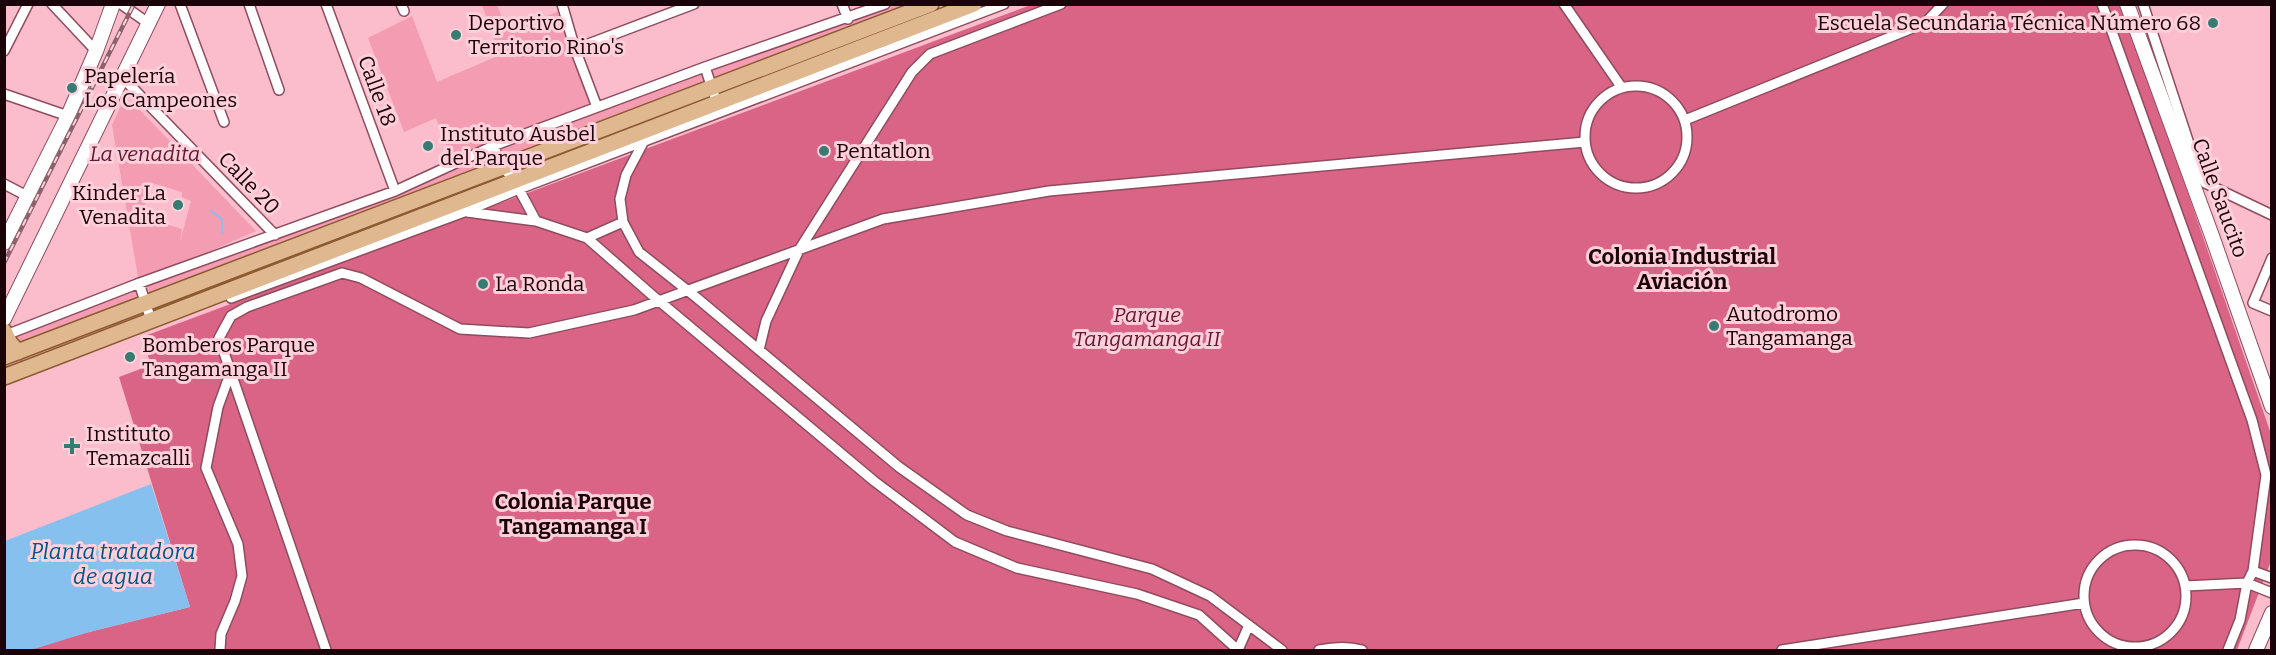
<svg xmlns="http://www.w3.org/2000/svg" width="2276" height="655" viewBox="0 0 2276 655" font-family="Bitter,serif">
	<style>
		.green { fill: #f39cb2; fill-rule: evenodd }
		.forest { fill: #d96486 }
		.water { fill: #86c0ef }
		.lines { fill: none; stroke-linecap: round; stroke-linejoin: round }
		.stream { stroke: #86c0ef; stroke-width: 2 }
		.street-casing { stroke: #8f4c5e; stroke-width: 12 }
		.secondary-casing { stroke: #8f4c5e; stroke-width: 16 }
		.primary-casing { stroke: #8c5930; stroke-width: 18 }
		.street { stroke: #fff; stroke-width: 9 }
		.secondary { stroke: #fff; stroke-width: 14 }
		.primary { stroke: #dfb88f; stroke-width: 15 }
		.rail-casing { stroke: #8c626c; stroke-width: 4.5 }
		.rail { stroke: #ffcfda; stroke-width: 2; stroke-dasharray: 7; stroke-linecap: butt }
		.poi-dot { fill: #367c73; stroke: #ffcfda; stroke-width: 2 }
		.labels { text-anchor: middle; stroke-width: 6; stroke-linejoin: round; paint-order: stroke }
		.poi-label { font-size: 21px; fill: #1a0309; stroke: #ffcfda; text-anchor: start }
		.street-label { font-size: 21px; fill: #1a0309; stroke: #ffcfda }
		.park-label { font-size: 21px; font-style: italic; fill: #621832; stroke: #ffcfda }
		.neighbourhood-label { font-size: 22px; font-weight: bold; fill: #1a0309; stroke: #ffcfda }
		.water-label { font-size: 22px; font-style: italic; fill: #005789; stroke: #ffcfda }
	</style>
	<rect width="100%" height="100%" fill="#fbbdcb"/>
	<path class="green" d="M482,5h15l10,25 53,-19 34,95 -143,52 -15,-40 -32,14 -36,-94 44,-22 25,66 63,-27z
		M884,5h32l-203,78 -4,-13z
		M706,70l1,15 -203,77 -7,-14z
		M122,104l17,5 117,122 -117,52 -27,-158zM152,183l30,9v5l9,4 -11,41 2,-13 -32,-10 1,-6 -8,-3z
		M490,152l6,10 -343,139 -8,-16z
		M137,284l4,15 -125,48 -6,-14z"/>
	<path class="forest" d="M1031,5h1092l148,429v127l-34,89h-2215l67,-18 101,-25 -71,-230 32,-12 -9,-28z"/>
	<path class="water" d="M151,484l39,123 -101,25 -58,18h-25l-2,-3 1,-106z"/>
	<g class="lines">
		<path class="stream" d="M211,211l11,8v14"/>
		<defs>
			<path id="street" d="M52,4l44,47
				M121,4l27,19
				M180,4l44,118
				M249,4l30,86
				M326,4l69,187
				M401,4l3,7
				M562,4l13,45 22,58
				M842,4l6,15
				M1564,4l58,84
				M2102,4l150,416 14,55 -13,96 -6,12 -62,3
				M2143,4l55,167 7,12 67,32
				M575,49l119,-45
				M4,51l24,-47
				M705,67l12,36
				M123,78l152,157
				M1585 137a51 51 0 1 1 102 0a51 51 0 1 1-102 0Z
				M4,94l64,22
				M1685,120l240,-97 18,-19
				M644,141l-18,34 -6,24 3,23 16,30 58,46 202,169 68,48 40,16 145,38 58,27 72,54
				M493,146l10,21 11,13 22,41
				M4,184l23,12
				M467,212l69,9 51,17 65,57 222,186 81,61 62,26 120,26 62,21 39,35
				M587,238l36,-16
				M2272,258l-19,45 19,8
				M139,283l12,37h3
				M231,298l233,-86 55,-23 485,-185
				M6,335l131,-51 258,-93 98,-45 212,-79 180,-63
				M759,350l7,-29 33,-71 113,-178 18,-18 131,-50
				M2084 596a51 51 0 1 1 102 0a51 51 0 1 1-102 0Z
				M2253,571l19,7
				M220,650l1,-16 14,-33 7,-25 -4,-32 -32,-76 12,-61 13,-36
				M326,650l-107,-312 12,-22 16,-9 95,-34 19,5 99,51 69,4 105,-23 249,-91 166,-28 536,-49
				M1238,650l11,-25
				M1319,650c15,-3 28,-4 43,0
				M1782,650l302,-47
				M2228,650l12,-30 7,-37 25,10"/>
			<path id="secondary" d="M2127,4l85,232 60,171
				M4,243l64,-127 28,-65 17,-47
				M4,319l154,-315
				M2256,650l16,-37"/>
			<path id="primary" d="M4,331l6,12 8,9
				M4,357l927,-353
				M4,377l970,-373"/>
		</defs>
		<use href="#street" class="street-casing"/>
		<use href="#secondary" class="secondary-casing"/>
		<use href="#primary" class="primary-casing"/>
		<use href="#street" class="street"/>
		<use href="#secondary" class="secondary"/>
		<use href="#primary" class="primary"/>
		<defs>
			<path id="rail" d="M4,263l130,-259"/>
		</defs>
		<use href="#rail" class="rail-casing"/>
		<use href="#rail" class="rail"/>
	</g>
	<g class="poi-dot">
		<circle cx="2213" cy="23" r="6"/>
		<circle cx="456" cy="35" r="6"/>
		<circle cx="72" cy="88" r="6"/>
		<circle cx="428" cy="146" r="6"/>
		<circle cx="824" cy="151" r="6"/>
		<circle cx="178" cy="205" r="6"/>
		<circle cx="483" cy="284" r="6"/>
		<circle cx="1714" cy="326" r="6"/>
		<circle cx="130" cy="357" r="6"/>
		<path d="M69 437h6v6h6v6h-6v6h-6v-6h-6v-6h6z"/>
	</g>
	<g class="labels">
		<g class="poi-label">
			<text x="468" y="30">Deportivo<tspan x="468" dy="24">Territorio Rino's</tspan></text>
			<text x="2201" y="30" text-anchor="end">Escuela Secundaria Técnica Número 68</text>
			<text x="84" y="83">Papelería<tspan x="84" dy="24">Los Campeones</tspan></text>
			<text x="440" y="141">Instituto Ausbel<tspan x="440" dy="24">del Parque</tspan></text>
			<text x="836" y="158">Pentatlon</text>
			<text x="166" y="200" text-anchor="end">Kinder La<tspan x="166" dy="24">Venadita</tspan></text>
			<text x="495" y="291">La Ronda</text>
			<text x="1726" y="321">Autodromo<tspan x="1726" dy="24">Tangamanga</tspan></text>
			<text x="142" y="352">Bomberos Parque<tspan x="142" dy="24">Tangamanga II</tspan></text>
			<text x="86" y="441">Instituto<tspan x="86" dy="24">Temazcalli</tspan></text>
		</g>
		<g class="street-label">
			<text transform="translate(377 91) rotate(70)" y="7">Calle 18</text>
			<text transform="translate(249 183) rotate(46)" y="7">Calle 20</text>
			<text transform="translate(2220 198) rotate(70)" y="7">Calle Saucito</text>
		</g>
		<g class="park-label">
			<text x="145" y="161">La venadita</text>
			<text x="1147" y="322">Parque<tspan x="1147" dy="24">Tangamanga II</tspan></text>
		</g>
		<g class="neighbourhood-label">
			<text x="1682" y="264">Colonia Industrial<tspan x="1682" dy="25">Aviación</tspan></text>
			<text x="573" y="509">Colonia Parque<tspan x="573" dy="25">Tangamanga I</tspan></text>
		</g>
		<g class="water-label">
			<text x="113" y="559">Planta tratadora<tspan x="113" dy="25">de agua</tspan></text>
		</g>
	</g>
	<rect width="2276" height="655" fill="none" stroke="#1a0309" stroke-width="12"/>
</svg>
